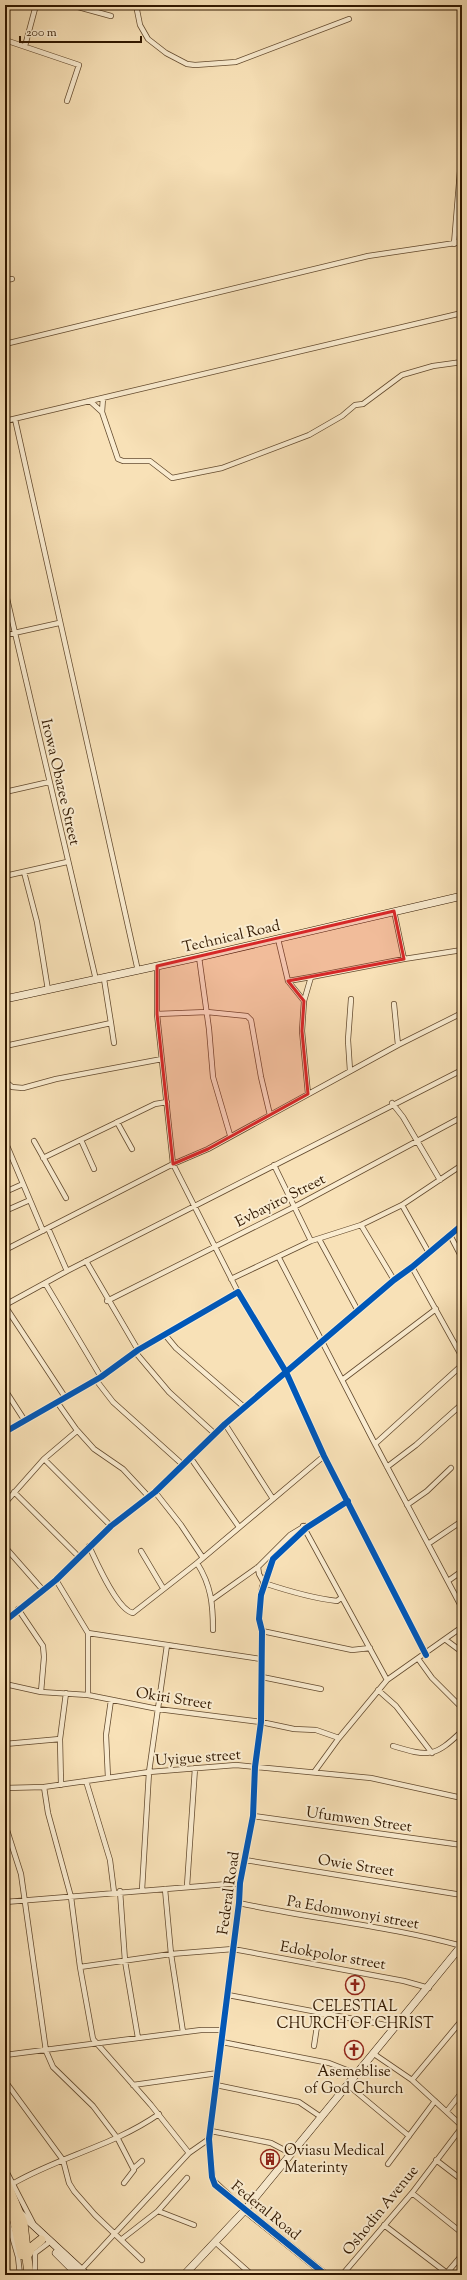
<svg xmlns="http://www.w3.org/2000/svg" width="467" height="2280" viewBox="0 0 467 2280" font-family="'Sorts Mill Goudy',serif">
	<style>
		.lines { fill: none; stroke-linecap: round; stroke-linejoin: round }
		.street-casing { stroke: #634a2e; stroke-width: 6 }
		.secondary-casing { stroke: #311800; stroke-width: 8 }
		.highway-casing { stroke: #311800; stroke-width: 10 }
		.street { stroke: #faecd0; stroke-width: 4.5 }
		.secondary { stroke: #faecd0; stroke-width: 7 }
		.highway { stroke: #f8e1b7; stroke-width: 9 }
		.cycleway-casing { stroke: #faecd0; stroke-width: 8 }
		.cycleway { stroke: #0057b8; stroke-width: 6 }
		.marked { fill: #d62828; fill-opacity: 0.2; stroke: #d62828; stroke-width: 3; stroke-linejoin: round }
		.labels { text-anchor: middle; stroke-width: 4; stroke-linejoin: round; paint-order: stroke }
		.street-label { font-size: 15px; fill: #311800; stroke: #faecd0 }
		.poi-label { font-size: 15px; fill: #311800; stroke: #faecd0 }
	</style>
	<rect width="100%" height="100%" fill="#f8e1b7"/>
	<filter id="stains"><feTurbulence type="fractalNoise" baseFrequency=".005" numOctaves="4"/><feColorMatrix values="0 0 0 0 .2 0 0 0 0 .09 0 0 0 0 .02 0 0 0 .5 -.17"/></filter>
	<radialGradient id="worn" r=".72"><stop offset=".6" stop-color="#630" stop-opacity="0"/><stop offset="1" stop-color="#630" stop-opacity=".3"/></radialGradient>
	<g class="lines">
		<defs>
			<path id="street" d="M71,5l40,11
				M136,5l4,20 8,14 18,14 21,11 8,1 41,-3 113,-43
				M5,40l74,25 -12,36
				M25,46l11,-41
				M5,87l1,1
				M454,244l8,-97
				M5,280l7,-1
				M5,344l363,-88 94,-14
				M103,398l-1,14 16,47 5,2h27l22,17 50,-10 87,-33 33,-19 13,-11 8,-1 39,-29 31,-9 29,-4
				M90,401l12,11
				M15,419l123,552
				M5,421l457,-108
				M5,590l91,390
				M5,635l54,-12
				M5,792l44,-10
				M24,872l13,50 11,68
				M5,876l62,-14
				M394,911l10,48
				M278,939l10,42
				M199,957l10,72 4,48 17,58
				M157,966v48l16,150 65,128
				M304,1001l-16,-20 23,-4
				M394,1004l4,41
				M157,1014l50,-2 40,4 4,4 10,57 9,38
				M111,1023l3,20
				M5,1046l106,-23 -7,-44
				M350,1071l-2,-31 3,-41
				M5,1081l7,6 11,1 33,-9 106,-20
				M308,1094l-6,-63 2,-30 7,-24 93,-18 58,-9
				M392,1103l11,14 37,63
				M117,1122l15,27
				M81,1140l13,29
				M5,1141l38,90
				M34,1141l32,57
				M43,1158l112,-54 12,-2
				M274,1165l37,76
				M5,1192l18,-8
				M402,1205l27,48
				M5,1211l25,-11
				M361,1225l33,55
				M48,1228l19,43
				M450,1235l12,23
				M319,1239l39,72
				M5,1250l168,-86 35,-15 190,-104 64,-32
				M279,1258l96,186 87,164
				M86,1261l52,89
				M412,1267l50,90
				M231,1279l80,-38 50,-16 41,-20 60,-40
				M45,1283l56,94
				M107,1301l187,-94 168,-90
				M5,1305l62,-34 395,-201
				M5,1306l60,91
				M166,1336l10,12 68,59
				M136,1353l33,39 46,42
				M96,1380l17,22 69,62
				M342,1380l94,-71
				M5,1390l20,31
				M57,1402l19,27 18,20 29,20 25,27
				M225,1424l48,75
				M5,1432l96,-55 37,-27 100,-58 48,80 38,84 102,199
				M375,1444l87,-79
				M190,1457l49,70
				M44,1459l67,67
				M387,1467l29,-22 46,-41
				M14,1492l64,64
				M155,1492l26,33 22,33
				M5,1503l39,-44 33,-28
				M407,1505l20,-14 24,-23
				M303,1526l84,154
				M428,1544l34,-23
				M89,1546c7,15 28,64 44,67l64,-50 127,-107
				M5,1547l37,42
				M141,1551l22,37
				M197,1563c14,22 16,41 16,67
				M258,1567l1,7 5,9c24,8 47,15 73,18l4,-3
				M56,1580l32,53v62
				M448,1581l14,-10
				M213,1599l45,-32 32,-32 15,-9
				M18,1609l25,37 1,11 -3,35
				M5,1621l51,-41 55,-54 44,-34 70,-68 169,-144 18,-13 50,-42
				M262,1631l90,19 18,-2
				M88,1633l173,26
				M446,1640l16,12
				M419,1660l13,18 30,30
				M262,1677l59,12
				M5,1684l36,8 47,3 70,14 103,13 33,7 22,1 23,8
				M378,1690l18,16 36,47
				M5,1744l55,-5
				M393,1746c36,11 42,11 69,-15
				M315,1771l24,-33 48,-58 75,-53
				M108,1778l-2,-43 5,-35
				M86,1781l24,79 4,32
				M61,1785l-1,-46 6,-46
				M44,1787l4,26 23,84 9,70 13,72 58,66 38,48
				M5,1788l39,-1 105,-15 87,-7 135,13 91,20
				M253,1816l209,29
				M5,1824l16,50 25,177 7,16 40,39 25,33 16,31 -10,13
				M245,1860l217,35
				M187,1886l8,-118
				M165,1889l6,65 12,78
				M142,1890l7,-118 18,-127
				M120,1891l5,70 13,77
				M5,1902l235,-19
				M239,1903c74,16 150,23 223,43
				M80,1967l91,-13 62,-5 171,32 25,7
				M228,1995l168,32
				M222,2042l107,21 28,11
				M314,2046l5,-33
				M374,2054l38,26 50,46
				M5,2055l196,-25h22
				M412,2080l50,-60
				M5,2081l58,79 6,23 5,8 21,24 47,45
				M133,2085l85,-12
				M216,2085l83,17 22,15
				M348,2085l61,51
				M447,2111l15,-19
				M211,2131l60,12 21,11
				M436,2160l26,20
				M388,2164l47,-63
				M134,2168l8,-7
				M5,2169l28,54
				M14,2183c47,-27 99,-37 145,-69
				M412,2193l50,40
				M245,2210l-32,-30 -4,-41 30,-236 1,-20 13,-67 2,-49 6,-45 1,-91 -3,-12 3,-32 11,-28 33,-31 42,-27
				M158,2211l36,14
				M5,2212l13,45 2,18
				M384,2225l63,48
				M122,2239l36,-28 29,-33
				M215,2242l37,33
				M81,2270l108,-117 20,-14
				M35,2275v-22l12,-9
				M342,2275l70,-82 50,-66
				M445,2275l17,-20"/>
			<path id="secondary" d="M5,999l194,-42 263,-61
				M245,2210l81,65
				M20,2213l67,62
				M56,2253l22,22
				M184,2275l61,-65 217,-265"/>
			<path id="highway" d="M5,2180l18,43 6,52
				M5,2195l8,18 9,42
				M28,2254l3,-6 10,-8"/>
		</defs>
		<use href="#street" class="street-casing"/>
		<use href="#secondary" class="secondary-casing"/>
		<use href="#highway" class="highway-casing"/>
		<use href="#street" class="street"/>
		<use href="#secondary" class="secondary"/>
		<use href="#highway" class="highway"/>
		<defs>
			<path id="cycleway" d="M5,1432l96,-55 37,-27 100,-58 48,80 38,84 102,199
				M5,1621l51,-41 55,-54 44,-34 70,-68 169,-144 18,-13 50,-42
				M326,2275l-111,-90 -3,-8 -3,-38 30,-236 1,-20 13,-67 2,-49 6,-45 1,-91 -3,-12 2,-24 12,-36 33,-31 42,-27"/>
		</defs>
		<use href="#cycleway" class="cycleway-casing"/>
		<use href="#cycleway" class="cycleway"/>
	</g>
	<path class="marked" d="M394,911l10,48 -116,22 16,20 -2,30 6,63 -100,55 -35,15 -16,-150v-48z"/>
	<defs>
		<symbol id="church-ring" viewBox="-11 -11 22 22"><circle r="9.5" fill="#faecd0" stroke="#8f2418" stroke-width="1.5"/><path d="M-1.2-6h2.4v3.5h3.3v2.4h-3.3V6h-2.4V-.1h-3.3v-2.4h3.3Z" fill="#8f2418"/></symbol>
		<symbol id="building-ring" viewBox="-11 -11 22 22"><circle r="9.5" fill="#faecd0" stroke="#8f2418" stroke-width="1.5"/><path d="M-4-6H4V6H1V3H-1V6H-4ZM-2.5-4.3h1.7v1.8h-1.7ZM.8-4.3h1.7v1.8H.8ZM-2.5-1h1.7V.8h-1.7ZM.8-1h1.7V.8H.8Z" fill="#8f2418"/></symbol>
	</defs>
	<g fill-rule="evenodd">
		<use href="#church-ring" x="344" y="1974" width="22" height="22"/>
		<use href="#church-ring" x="343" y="2039" width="22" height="22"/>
		<use href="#building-ring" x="259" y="2148" width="22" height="22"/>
	</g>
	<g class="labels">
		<g class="street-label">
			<text transform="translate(61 782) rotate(77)" y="5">Irowa Obazee Street</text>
			<text transform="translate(231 936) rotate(-13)" y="5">Technical Road</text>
			<text transform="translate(280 1200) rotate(-27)" y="5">Evbayiro Street</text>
			<text transform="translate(174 1698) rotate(9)" y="5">Okiri Street</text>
			<text transform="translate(198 1757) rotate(-4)" y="5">Uyigue street</text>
			<text transform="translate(359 1819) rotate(8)" y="5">Ufumwen Street</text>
			<text transform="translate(356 1865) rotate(9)" y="5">Owie Street</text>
			<text transform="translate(228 1893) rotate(-82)" y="5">Federal Road</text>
			<text transform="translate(353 1912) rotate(10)" y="5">Pa Edomwonyi street</text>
			<text transform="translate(333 1955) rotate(10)" y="5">Edokpolor street</text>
			<text transform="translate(266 2210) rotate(39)" y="5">Federal Road</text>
			<text transform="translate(380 2210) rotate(-51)" y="5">Oshodin Avenue</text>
		</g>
		<g class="poi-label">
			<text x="355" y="2011">CELESTIAL<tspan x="355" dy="17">CHURCH OF CHRIST</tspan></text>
			<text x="354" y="2076">Asemeblise<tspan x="354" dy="17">of God Church</tspan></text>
			<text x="284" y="2155" text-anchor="start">Oviasu Medical<tspan x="284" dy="17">Materinty</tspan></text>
		</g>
	</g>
	<rect width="467" height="2280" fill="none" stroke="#f8e1b7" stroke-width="20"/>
	<rect x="6" y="6" width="455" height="2268" fill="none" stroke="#311800" stroke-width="2"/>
	<rect x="10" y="10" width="447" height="2260" fill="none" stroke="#311800"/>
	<path d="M20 36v6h121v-6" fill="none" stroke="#311800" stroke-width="2"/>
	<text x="26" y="36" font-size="12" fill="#311800" stroke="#faecd0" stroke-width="3" paint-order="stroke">200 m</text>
	<rect width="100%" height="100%" filter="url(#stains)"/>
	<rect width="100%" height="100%" fill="url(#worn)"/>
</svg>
